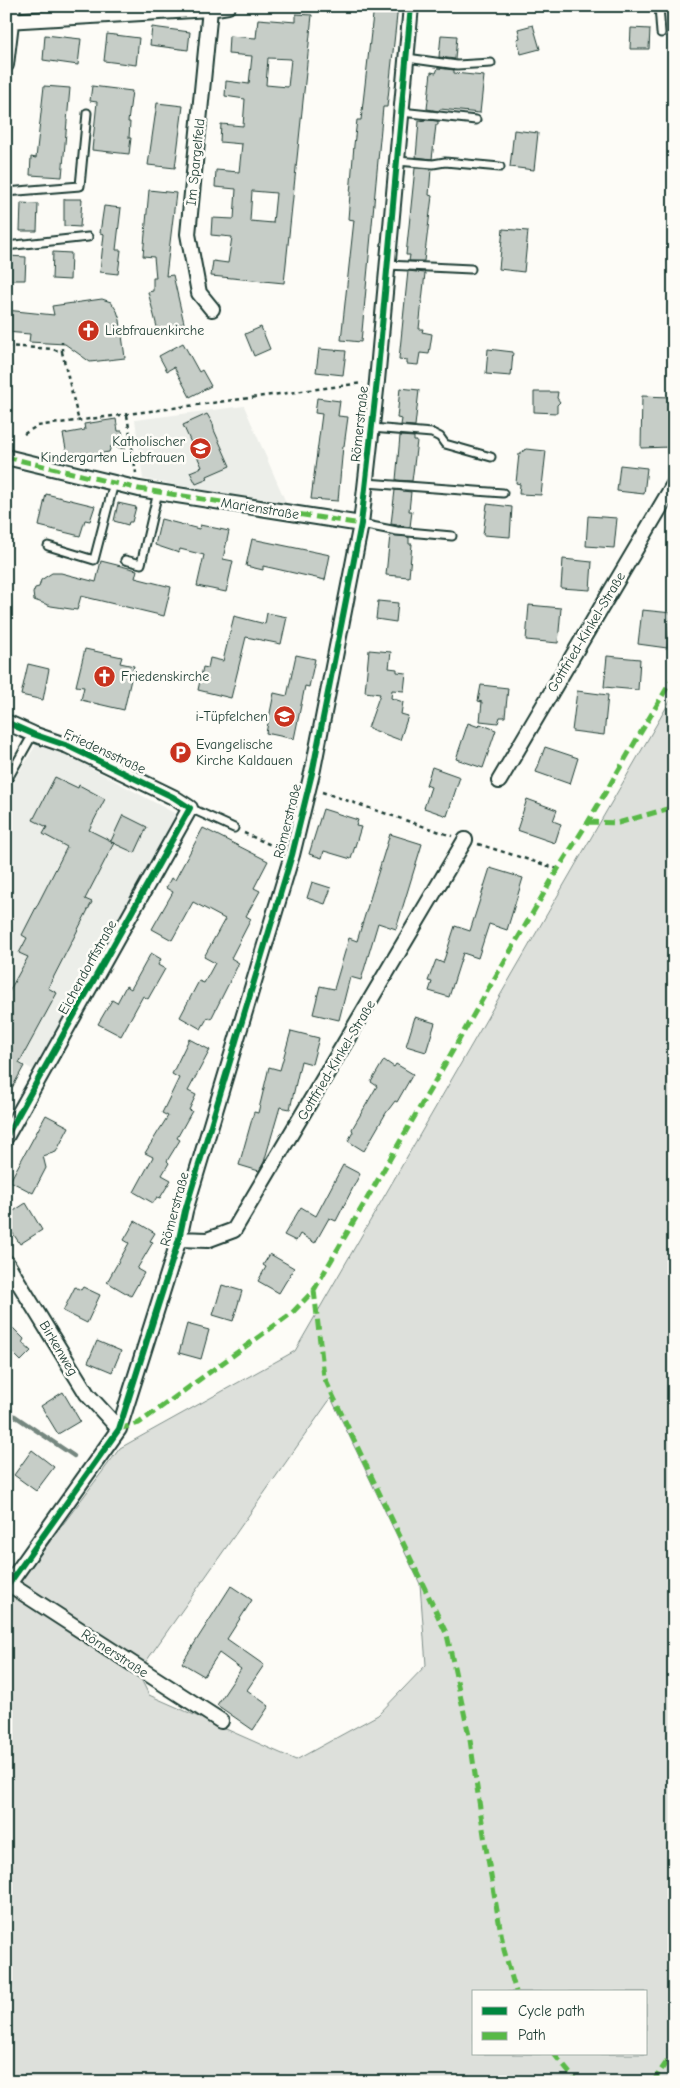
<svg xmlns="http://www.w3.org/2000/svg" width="680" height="2088" viewBox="0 0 680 2088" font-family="'Comic Neue',sans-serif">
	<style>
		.built { fill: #eceee9 }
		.green { fill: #dde0db; stroke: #7e8e88; fill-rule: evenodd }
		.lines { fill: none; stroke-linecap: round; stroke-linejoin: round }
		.stream { stroke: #75877f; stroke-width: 4.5 }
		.building { fill: #c6cdc7; stroke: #1f3d34; fill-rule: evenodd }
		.lane-casing { stroke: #1f3d34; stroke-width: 11 }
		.street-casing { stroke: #1f3d34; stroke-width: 18 }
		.path { stroke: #1f3d34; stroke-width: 2.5; stroke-dasharray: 4 4; stroke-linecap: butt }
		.lane { stroke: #fdfcf7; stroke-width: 7 }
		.street { stroke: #fdfcf7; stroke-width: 14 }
		.quiet { stroke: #58b947; stroke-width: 5; stroke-dasharray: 10 5; stroke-linecap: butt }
		.cycleway-casing { stroke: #fdfcf7; stroke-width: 9 }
		.cycleway { stroke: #00873e; stroke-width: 6 }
		.labels { text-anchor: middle; stroke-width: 5; stroke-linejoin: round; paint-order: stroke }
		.street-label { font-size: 14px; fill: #1f3d34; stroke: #fdfcf7 }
		.poi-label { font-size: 14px; fill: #1f3d34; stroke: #fdfcf7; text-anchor: start }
	</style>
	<rect width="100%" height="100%" fill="#fdfcf7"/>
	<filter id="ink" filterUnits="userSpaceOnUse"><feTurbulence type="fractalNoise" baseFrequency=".02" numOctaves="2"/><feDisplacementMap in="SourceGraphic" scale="10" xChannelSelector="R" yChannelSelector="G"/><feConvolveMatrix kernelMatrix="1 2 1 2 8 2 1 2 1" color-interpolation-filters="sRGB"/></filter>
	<g filter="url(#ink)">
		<path class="built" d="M244,406l43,99 -144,-26 -8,-59z
			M39,740l139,75 -145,255 -27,-16v-261z"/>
		<path class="green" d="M674,694v1388h-668v-472l7,-19 107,-143 175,-97zM331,1398l89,186 6,81 -48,50 -82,45 -147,-65 -11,-22zM474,1992h172v62h-172z"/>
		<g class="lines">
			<path class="stream" d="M6,1410l68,46"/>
		</g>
		<path class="building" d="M374,6h24l-11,101h-4l-22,235 -20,-2 13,-120 -6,-1 6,-74 3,-25h4z
			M296,14l16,1 -28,268 -73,-7 2,-15 15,2 4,-26 -21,-2 1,-17 22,1 2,-30 -21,-2 1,-17 23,2 3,-28 -22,-2 1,-18 22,2 2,-27 -20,-3 1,-15 23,3 3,-28 -24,-2 1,-18 27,2 2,-19 38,3zM268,58l23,1 -3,28 -22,-2zM252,191l24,2 -3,30 -23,-2z
			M533,25l7,24 -19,5 -4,-15 3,-1 -2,-9z
			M152,27l38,5 -2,18 -38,-5z
			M631,28l19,1 -1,20h-19z
			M107,34l32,4 -3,27 -32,-4z
			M45,35l36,4 -3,26 -35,-5z
			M441,35l16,1 -2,23 -16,-2z
			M438,68l16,2v3l30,3 -4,37 -40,-4 -1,2 -12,-2 4,-37 5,1z
			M44,86l26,2 -8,89 -32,-2 1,-18 5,1z
			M92,86l40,5 -4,31h2l-1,16h2l-2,16 -37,-4 5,-48 -7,-1z
			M157,103l26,3 -8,62 -27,-3z
			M426,120l12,1v4h-2l-4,34 -16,-2 3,-36z
			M514,130l24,3 -4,37 -24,-3z
			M415,168l16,1 -2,26 3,1 -8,65h-15l1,-6h-4z
			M149,190l27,3 -10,83 7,-1 11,48 -26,8 -10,-39 5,-1v-13h3l-2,-21 -11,-1z
			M64,199h18l-2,28 -16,-1z
			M21,203l17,1 -1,27h-17z
			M104,206l17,2 -5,42h5l-3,24 -18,-2 4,-38 -4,-1z
			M503,229l25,2 -4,41 -25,-3z
			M53,252l18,1 -1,27 -18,-1z
			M8,256l18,1 -1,23h-18z
			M408,271l17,2 -6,56h4l-1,3 10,2 -3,20 -9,-1 -2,12 -11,-1v-4l-8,-1z
			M102,299l9,3 6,9 3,9 5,38 -35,4 -25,-18 -36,-2 1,-8 -24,-2v-22l48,5 -2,-9z
			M261,327l9,22 -16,7 -9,-22z
			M183,343l16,29 3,-2 9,16 -21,11 -16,-30 -7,4 -8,-15z
			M319,349l27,2 -3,24 -27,-3z
			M488,349l25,3 -2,24 -25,-2z
			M400,388l19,2 -4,36 -14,-1 1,-6 -5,-1z
			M534,392h24l-1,6 3,4 -3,3v8l-23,-1z
			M642,396l29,1 -1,50 -29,1z
			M317,398l23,3 -2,15 10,1 -4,29h-1l-5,55 -27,-2 11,-85 -7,-1z
			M207,414l6,10 1,6 16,36 -23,10 1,3 -12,5 -6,-12 12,-5 -19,-42z
			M116,419l2,12h4l3,18 -14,-3 -2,6 -41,7 -5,-25 22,-4 -1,-6z
			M400,436l14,1v4h3l-5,40 -16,-1z
			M526,449l20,2 -5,44 -22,-1 1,-10 -4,-1 3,-29z
			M620,465l27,3 -3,26 -27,-3z
			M395,490l16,2 -2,19h3l-2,16 -19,-3z
			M46,494l49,12 -5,15 -5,-1 -5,16 -41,-10z
			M118,503l18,4 -4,15h-3l-1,3 -14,-4z
			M487,504l25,3 -2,30 -27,-2z
			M588,516l29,2 -3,30 -28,-2z
			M161,519l38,10 1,-4 29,6 -6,28 10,2 -7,31 -29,-6 7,-31 -24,-6 -1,4 -24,-8z
			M390,535l19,2v7h3l-3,33 -23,-2z
			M252,539l78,16 -5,25 -62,-14v4l-17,-4z
			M563,559l29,3 -2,28 -29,-2z
			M101,561l36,9 -2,8 36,9 -7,29 -83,-20 -4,14 -26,-4 -17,-6 -1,-7 2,-5 4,-1 2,-7 11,-7h9l35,9z
			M378,601l20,2 -2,19 -20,-3z
			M529,605l32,3 -3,35 -32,-3z
			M642,610l30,3 -5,35 -29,-4z
			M267,613l20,4 -6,27 -35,-7 -15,61 -33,-8 5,-23 5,1 2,-10 13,3 11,-45 31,8z
			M85,649l37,8 -2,6 14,3 -10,44 -43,-10 3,-13 -8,-1z
			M369,650l22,2 -2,16 8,1v3l9,1 -2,18 -12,-1 -1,8 12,4 -2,12 7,2 -8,24 -32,-12 12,-34 -15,-2z
			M296,655l19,4 -6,28 -4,-1 -11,53 -28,-6 8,-40 13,3z
			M607,656l33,3 -2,31 -34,-3z
			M28,664l21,5 -6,31 -22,-5z
			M481,685l27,3 -3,29h-5l-2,6 -18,-2 2,-19 -4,-1z
			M577,691l31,4 -4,40 -32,-4z
			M468,723l11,4 1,-3 16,6 -13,38 -27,-9z
			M545,747l33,11 -8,26 -34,-12z
			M432,767l28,10 -13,39 -23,-8 7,-21 -5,-2z
			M55,777l23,11 1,-3 26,14 -16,31 22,11 12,-26 24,12 -12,26 -24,-11 3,1 -29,56 7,3 -44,86 9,5 -38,70 5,3 -18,33v-102l22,-40 -9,-4 8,-15 -5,-3 45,-88 -24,-13 4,-7 -14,-7z
			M527,799l30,11 -4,11 8,3 -6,19 -38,-13z
			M323,809l35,11 -2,6 5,1 -10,32 -27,-8 -2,7 -13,-4z
			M203,828l65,33 -14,27 6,3 -14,25 5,3 -20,39 8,5 -28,56 -3,-2 -7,12 -21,-12 19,-36 5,2 11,-20 -11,-6 21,-38 -32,-17 -21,38 -20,-11 21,-37 -7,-4 5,-10 4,2z
			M390,834l32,10 -26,85 -18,-6 -17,57 -11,-3 -11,43 -26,-6 7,-28 14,3 15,-51 8,3z
			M490,868l33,10 -16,52 -18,-6 -11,34 -15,-5 -14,44 -20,-6 3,-9 -4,-1 8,-21 7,3 12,-37 15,5z
			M312,882l19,6 -6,16 -18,-6z
			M151,953l10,6 -3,6 7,4 -17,30 -5,-3 -22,40 -23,-12 14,-24 5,3 9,-17 5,3z
			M415,1017l20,6 -9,29 -20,-6z
			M291,1031l28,7 -7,26 -11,-3 -11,48 -10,-2 -16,55 -5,9 -20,-6 15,-53 4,1 11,-46 11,3z
			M189,1039l21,11 -22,41 8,4 -7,15 3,1 -15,27 3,2 -13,21 2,2 -7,12 9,5 -11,18 -3,-1 -4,6 -19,-11 19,-35 -8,-4 23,-37 -6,-3 17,-35 -7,-4z
			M384,1060l10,7 2,-3 17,10 -16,28 -2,-1 -9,12 -22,38 -16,-10 5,-9 -1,-3 25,-43 -6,-4z
			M46,1115l23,12 -13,25 -13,4 3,12 -13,25 -23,-12z
			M343,1165l17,9 -24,47 -7,-3 -14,25 -15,-9 -4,7 -12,-6 17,-28 15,9z
			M26,1203l16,27 -22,14 -14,-21v-7z
			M135,1221l20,12 -5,8 3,1 -16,27 7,4 -13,23 -24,-14 22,-39 -5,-3z
			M270,1254l24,14 -15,25 -21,-12 8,-14 -3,-2z
			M222,1285l20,6 -9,30 -20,-6z
			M75,1287l6,3 2,-3 17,8 -13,28 -24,-12z
			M187,1324l22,6 -8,29 -22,-6z
			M13,1328l11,11 -2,4 9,8 -10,10 -15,-15v-11z
			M97,1341l24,10 -9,21 -24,-10z
			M63,1392l17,29 -22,13 -17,-28z
			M32,1450l22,17 -18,24 -22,-16z
			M231,1586l21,14 -25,39 37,26 -17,25 22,16 -16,24 -36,-25 24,-36 -22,-16 -15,23 -22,-13z"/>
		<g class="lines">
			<defs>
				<path id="lane" d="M659,6l2,27
					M407,58l50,7 34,-2
					M401,112l75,8
					M397,161l36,3 12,-2 55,5
					M6,192l74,-6 7,-73
					M6,246l82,-9
					M387,265l84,4
					M372,428l60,5 8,4 5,7 46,13
					M366,483l137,10
					M361,524l36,7 55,5
					M48,546l46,14 20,-77
					M125,560l16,4 17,-72
					M6,782l27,-48
					M190,808l44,20"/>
				<path id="street" d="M210,9l-22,225 11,59 13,16
					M6,21l204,-12 18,-3
					M6,65l7,-59
					M6,457l133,32 222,35
					M6,722l27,12 35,12 105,51 17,11 -184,329
					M499,781l175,-297
					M179,1239l28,1 27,-10 231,-390
					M6,1262l81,132 32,35
					M9,1584l212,137
					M6,1588l113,-159 60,-190 6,-28 107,-356 21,-86 48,-245 16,-143 34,-375"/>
			</defs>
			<use href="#lane" class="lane-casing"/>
			<use href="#street" class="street-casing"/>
			<path class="path" d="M6,346l46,3 10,3 17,70
				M62,352v-10
				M127,415l9,58
				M24,434l13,-8 326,-43
				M322,792l130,44
				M244,833l36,16
				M478,844l80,25"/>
			<use href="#lane" class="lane"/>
			<use href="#street" class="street"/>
			<path class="quiet" d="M6,457l133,32 222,35
				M588,822l30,1 56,-16
				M314,1290l10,87 123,258 23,105 15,102 19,108 12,42
				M119,1429l20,-6 153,-110 22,-23 244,-421 30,-47 86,-146
				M554,2054l23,28
				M653,2082l21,-31"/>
			<defs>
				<path id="cycleway" d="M6,722l27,12 35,12 105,51 17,11 -184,329
					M6,1588l113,-159 60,-190 6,-28 107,-356 21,-86 48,-245 16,-143 34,-375"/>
			</defs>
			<use href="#cycleway" class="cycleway-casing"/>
			<use href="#cycleway" class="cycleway"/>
		</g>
	</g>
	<defs>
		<symbol id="church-disc" viewBox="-11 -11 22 22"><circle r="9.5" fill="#c8321e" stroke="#fdfcf7"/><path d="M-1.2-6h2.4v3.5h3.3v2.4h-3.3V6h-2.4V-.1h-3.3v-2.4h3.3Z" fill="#fff"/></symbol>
		<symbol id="school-disc" viewBox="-11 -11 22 22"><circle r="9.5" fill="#c8321e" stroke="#fdfcf7"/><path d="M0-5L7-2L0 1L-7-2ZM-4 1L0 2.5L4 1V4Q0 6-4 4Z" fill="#fff"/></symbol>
		<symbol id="parking-disc" viewBox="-11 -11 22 22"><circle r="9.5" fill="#c8321e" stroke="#fdfcf7"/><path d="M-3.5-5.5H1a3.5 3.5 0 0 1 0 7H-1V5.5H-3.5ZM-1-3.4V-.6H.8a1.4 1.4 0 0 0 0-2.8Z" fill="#fff"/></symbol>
	</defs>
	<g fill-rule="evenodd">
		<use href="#church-disc" x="76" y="318" width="25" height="25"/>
		<use href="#school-disc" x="188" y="436" width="25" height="25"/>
		<use href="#church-disc" x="92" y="664" width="25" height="25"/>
		<use href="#school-disc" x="272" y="704" width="25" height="25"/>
		<use href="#parking-disc" x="168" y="740" width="25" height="25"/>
	</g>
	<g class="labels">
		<g class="street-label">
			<text transform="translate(195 162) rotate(-84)" y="5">Im Spargelfeld</text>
			<text transform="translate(359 424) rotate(-84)" y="5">Römerstraße</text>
			<text transform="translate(260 508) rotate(9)" y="5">Marienstraße</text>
			<text transform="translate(586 632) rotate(-59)" y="5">Gottfried-Kinkel-Straße</text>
			<text transform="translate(105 751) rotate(25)" y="5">Friedensstraße</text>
			<text transform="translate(287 821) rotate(-76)" y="5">Römerstraße</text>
			<text transform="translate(87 967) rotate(-61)" y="5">Eichendorffstraße</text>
			<text transform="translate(336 1060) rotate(-59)" y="5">Gottfried-Kinkel-Straße</text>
			<text transform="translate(174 1209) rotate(-75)" y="5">Römerstraße</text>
			<text transform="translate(59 1348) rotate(59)" y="5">Birkenweg</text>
			<text transform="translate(115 1653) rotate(33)" y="5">Römerstraße</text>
		</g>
		<g class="poi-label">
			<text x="105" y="335">Liebfrauenkirche</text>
			<text x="185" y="446" text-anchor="end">Katholischer<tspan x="185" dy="16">Kindergarten Liebfrauen</tspan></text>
			<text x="121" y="681">Friedenskirche</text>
			<text x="268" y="721" text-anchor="end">i-Tüpfelchen</text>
			<text x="196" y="749">Evangelische<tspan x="196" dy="16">Kirche Kaldauen</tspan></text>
		</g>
	</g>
	<rect width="680" height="2088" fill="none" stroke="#fdfcf7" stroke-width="25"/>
	<rect x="12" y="12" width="655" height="2063" fill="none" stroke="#1f3d34" stroke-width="2" filter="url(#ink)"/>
	<rect x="472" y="1990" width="175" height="65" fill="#fdfcf7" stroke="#a4b0a9"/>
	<rect x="482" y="2007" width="25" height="8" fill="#00873e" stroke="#a4b0a9"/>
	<text x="518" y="2016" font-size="15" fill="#1f3d34">Cycle path</text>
	<rect x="482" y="2032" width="25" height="8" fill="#58b947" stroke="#a4b0a9"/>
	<text x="518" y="2040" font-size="15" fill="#1f3d34">Path</text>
</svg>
